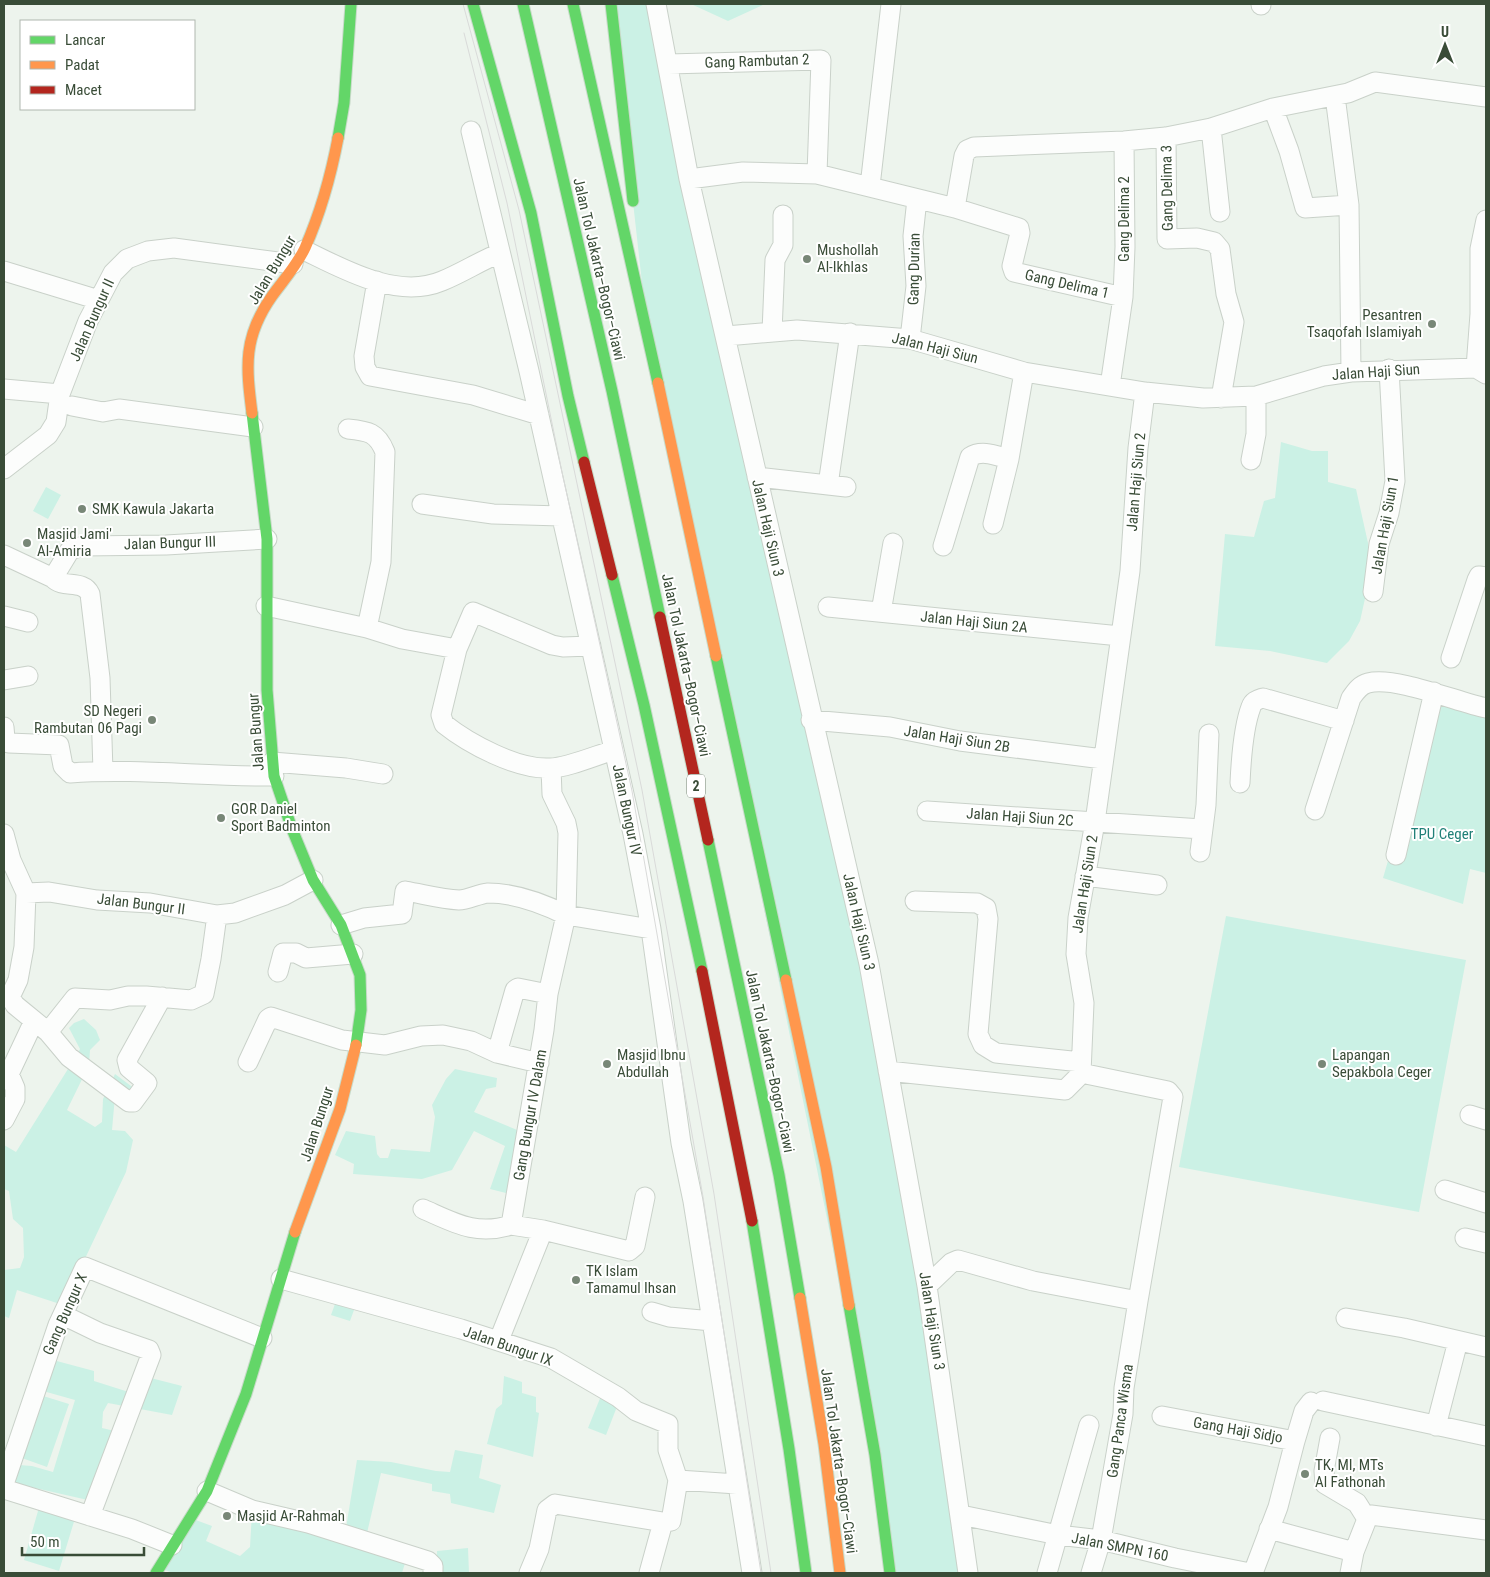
<svg xmlns="http://www.w3.org/2000/svg" width="1490" height="1577" viewBox="0 0 1490 1577" font-family="'Roboto Condensed',sans-serif">
	<style>
		.green { fill: #cbf1e5 }
		.lines { fill: none; stroke-linecap: round; stroke-linejoin: round }
		.street-casing { stroke: #c9d1c9; stroke-width: 21 }
		.fast-casing { stroke: #c8dac9; stroke-width: 13 }
		.slow-casing { stroke: #c8dac9; stroke-width: 13 }
		.jam-casing { stroke: #c8dac9; stroke-width: 13 }
		.street { stroke: #fcfdfc; stroke-width: 19 }
		.fast { stroke: #63d668; stroke-width: 11 }
		.slow { stroke: #ff974d; stroke-width: 11 }
		.jam { stroke: #b3261e; stroke-width: 11 }
		.tram { stroke: #d9dad9; stroke-width: 1 }
		.poi-dot { fill: #788777; stroke: #fff; stroke-width: 2 }
		.labels { text-anchor: middle; stroke-width: 4; stroke-linejoin: round; paint-order: stroke }
		.shield { fill: #fff; stroke: #748273; stroke-width: 1 }
		.shield-label { font-size: 14px; font-weight: bold; fill: #394c37 }
		.street-label { font-size: 15px; fill: #394c37; stroke: #fff }
		.poi-label { font-size: 15px; fill: #394c37; stroke: #fff; text-anchor: start }
		.park-label { font-size: 15px; fill: #218078; stroke: #fff }
	</style>
	<rect width="100%" height="100%" fill="#edf4ed"/>
	<path class="green" d="M611,4h45l262,1232 50,337h-81l-12,-118 -227,-1118z
		M691,4h74l-37,17z
		M1281,442l31,9h16v31l28,7 12,54 2,33 -10,45 -11,20 -22,22 -57,-12 -55,-5 10,-112 29,3 10,-36 11,-3z
		M46,487l15,8 -13,24 -15,-8z
		M1434,703l52,10v160l-16,-4 -7,35 -80,-26z
		M1226,916l240,44 -47,252 -240,-45z
		M84,1019l12,11 4,10 -10,10 -1,15 -22,45 28,17 7,-5 1,-23 12,-25 20,15 1,9 -21,-2 -3,34 13,1 8,9 -7,32 -63,133 -46,-15 -8,28 -5,-2v-46l16,-2 4,-11 -1,-29 -10,-9 -4,-28 -5,-2v-44l12,7 62,-99 2,-4 -11,-21 5,-5z
		M455,1069l42,9 -1,9 -10,2 -12,23 48,20 -12,62 -20,-5 15,-43 -31,-15 -22,39 -30,9 -69,-5 1,-10 -19,-9 11,-24 29,5 2,18 3,4h8l3,-9 39,3 5,-35 -3,-12 14,-26z
		M335,1304l19,6 -4,11 -19,-6z
		M53,1360l41,11v10l41,13 8,-18 39,10 -10,29 -64,-12 -5,9 -1,16 25,6 -26,69 -88,-20 6,-18 13,1 21,6 22,-72 -32,-9z
		M504,1376l18,6v11l14,4v15l3,1 -6,44 -46,-13 9,-35 6,-5z
		M40,1395l29,9 -22,63 -28,-10z
		M601,1396l17,8 -12,31 -18,-7z
		M455,1450l28,5 -4,23 22,7 -7,28 -43,-10 -1,-9 -18,-3v-7l-51,-11 -14,60 -21,-5 11,-68 34,2 45,9 14,1z
		M40,1504l36,11 -17,56 -35,-11z
		M252,1512l154,48 -4,13h-229l-8,-3 28,-51 19,7 -6,15 34,15 10,-9z
		M468,1548l1,25h-33l1,-22z"/>
	<g class="lines">
		<defs>
			<path id="street" d="M656,4l33,175 180,785 58,322 41,287
				M1261,4v1
				M668,64l153,-4 -4,114
				M1273,108l16,43 16,57 44,-3 -14,-109
				M1211,128l9,84
				M471,131l58,240 104,463 18,95 30,214 12,58 59,372
				M1166,137l1,102 30,-1 17,4 6,7 6,45 8,28 -13,76
				M689,179l54,-7 74,2 138,34 64,20 1,5 -8,33 2,6 109,25
				M870,186l21,-182
				M1349,205l2,167
				M955,208l9,-52 3,-6 7,-3 150,-6 42,-4 45,-9 62,-20 75,-15 27,-11 111,15
				M1486,220l-6,29v65l-4,54 10,6
				M304,250c39,19 93,50 138,31 20,-8 38,-20 58,-28
				M4,271l95,29
				M377,281l-13,75 1,11 5,9 103,19 66,20
				M772,332l3,-72 8,-15v-30
				M726,336l71,-6 113,9 114,33 121,20 58,6 53,-2 68,-20 27,-4 125,-4
				M910,339l6,-53 -3,-50 4,-37
				M1110,386l13,-89 2,-50 -1,-106
				M4,389l56,5
				M72,406l31,6 16,-3 134,18
				M348,429c20,2 29,3 37,23l-4,110 -14,66
				M1251,460l5,-26v-38
				M4,469l44,-34 8,-13 4,-28 28,-73 25,-48 14,-14 21,-8 26,-3 119,16
				M757,477l89,10
				M828,485l22,-152
				M422,504l71,10 68,2
				M993,524l16,-65 15,-87
				M943,546l27,-89c12,-8 27,-1 39,2
				M4,555l49,23 17,-28 13,-4 83,-1 101,-6
				M53,578c10,11 30,1 37,16l10,84 3,93
				M1373,592l6,-48 10,-31 6,-32 -6,-112
				M266,606l101,22 35,11 55,10 -16,66 3,9c25,20 74,46 106,44 17,0 47,-13 64,-18
				M828,607l292,29
				M881,612l12,-69
				M4,616l24,6
				M457,649l16,-37 79,33 11,2 28,-1
				M1451,658l26,-78 2,-4 7,1
				M4,680l24,-4
				M811,720l79,7 70,14 143,18
				M4,727l1,12 4,4 50,2 4,21 7,7c68,-5 136,4 204,3
				M272,762l74,6 37,6
				M1240,783c1,-22 3,-55 11,-76 2,-6 6,-7 12,-9l81,23
				M1315,810l36,-112c5,-7 9,-13 17,-15 28,-7 89,19 118,25
				M927,811l275,18
				M4,834l7,26 15,33 -2,54 -6,33 -8,17 5,8 33,27
				M1200,852l6,-47 3,-71
				M1396,855l38,-163
				M1085,876l72,9
				M26,893l23,-1 48,8 53,3 67,12 18,-2 50,-18 28,-15
				M915,901l62,2 9,5 2,11 -10,115 5,11 13,8 85,9
				M341,925l23,-7 38,-4 3,-23c18,3 36,8 54,9 9,0 19,-6 29,-7 28,0 54,10 78,22l2,-82 -2,-10 -14,-29 -1,-26
				M278,972l5,-19h13l10,5 47,-4
				M162,997l-35,63 2,8 18,15 -14,19h-4l-60,-45 -21,-25 27,-34 35,2 18,-4h18l45,4 13,-6 7,-35 6,-44
				M497,1053l42,10
				M248,1062l20,-43 3,-2 71,23 43,5 36,-9 22,-1 28,6 26,12 18,-63 3,-2 30,6
				M888,1071l177,19 16,-16
				M1470,1115l16,5
				M4,1120l11,-21v-11l-6,-14 25,-53
				M1445,1190l41,13
				M645,1197l-10,49 -6,5 -86,-21 -32,-5 33,-195 4,-36 18,-79 85,14
				M423,1209c32,14 53,27 88,16
				M1465,1238l21,5
				M281,1279l180,50 90,29 67,39 18,14 32,13v26l10,30
				M927,1286l24,-23 7,-3 75,21 105,20
				M652,1312l17,5 43,4
				M63,1315l37,18 49,17 2,5 -61,161
				M1346,1318l58,10 82,19
				M499,1340l44,-110
				M1323,1401l163,35
				M1162,1416l133,25 -17,66 -25,66
				M1436,1426l22,-85
				M1330,1438l-6,33 1,13 32,19 10,16
				M1295,1441l9,-30 7,-9
				M4,1484l54,-159 27,-58 177,71
				M4,1489l128,40 40,16
				M207,1491l45,19 56,13 120,38 5,5v7
				M961,1515l97,20 43,5 74,18 75,15
				M663,1522l8,-1 7,-41 59,4
				M1269,1529l85,23
				M529,1573l10,-24 8,-39 8,-6 108,18 -14,51
				M1047,1573l42,-148
				M1091,1573l10,-33 22,-126 1,-26 14,-87 35,-204 -5,-6 -87,-18 3,-70 -8,-49 2,-36 17,-96 35,-251 8,-123 7,-56
				M1350,1573l4,-21 13,-33 4,-4 115,15"/>
			<path id="fast" d="M473,4l58,209 37,183 16,66
				M523,4l89,387 48,226
				M573,4l85,379
				M611,4l22,197
				M338,138l6,-35 7,-99
				M252,413l15,126v151l7,86 18,53 21,51 28,45 19,50 1,35 -5,35
				M612,575l32,130 58,266
				M716,656l70,324
				M708,840l71,335 21,123
				M752,1221l37,228 17,124
				M849,1305l26,150 15,118
				M156,1573l51,-82 39,-97 49,-162"/>
			<path id="slow" d="M658,383l58,273
				M252,413c-6,-47 -9,-76 20,-117 11,-15 25,-31 33,-48 15,-34 26,-73 33,-110
				M786,980l40,187 23,138
				M295,1232l45,-123 16,-64
				M800,1298l24,146 16,129"/>
			<path id="jam" d="M584,462l28,113
				M660,617l48,223
				M702,971l50,250"/>
		</defs>
		<use href="#street" class="street-casing"/>
		<use href="#fast" class="fast-casing"/>
		<use href="#slow" class="slow-casing"/>
		<use href="#jam" class="jam-casing"/>
		<use href="#street" class="street"/>
		<use href="#fast" class="fast"/>
		<use href="#slow" class="slow"/>
		<use href="#jam" class="jam"/>
		<path class="tram" d="M463,4l56,206 123,580 72,404 57,379
			M464,33l43,170 55,269 70,319 71,406 58,376"/>
	</g>
	<g class="poi-dot">
		<circle cx="807" cy="259" r="5"/>
		<circle cx="1432" cy="324" r="5"/>
		<circle cx="82" cy="509" r="5"/>
		<circle cx="27" cy="543" r="5"/>
		<circle cx="152" cy="720" r="5"/>
		<circle cx="221" cy="818" r="5"/>
		<circle cx="607" cy="1064" r="5"/>
		<circle cx="1322" cy="1064" r="5"/>
		<circle cx="576" cy="1280" r="5"/>
		<circle cx="1305" cy="1474" r="5"/>
		<circle cx="227" cy="1516" r="5"/>
	</g>
	<g class="labels">
		<rect class="shield" x="687" y="774.5" width="18" height="23" rx="4"/>
		<g class="shield-label">
			<text x="696" y="791">2</text>
		</g>
		<g class="street-label">
			<text transform="translate(757 61) rotate(-2)" y="5">Gang Rambutan 2</text>
			<text transform="translate(1167 188) rotate(-91)" y="5">Gang Delima 3</text>
			<text transform="translate(1124 219) rotate(-90)" y="5">Gang Delima 2</text>
			<text transform="translate(599 269) rotate(77)" y="5">Jalan Tol Jakarta–Bogor–Ciawi</text>
			<text transform="translate(914 269) rotate(-89)" y="5">Gang Durian</text>
			<text transform="translate(272 270) rotate(-59)" y="5">Jalan Bungur</text>
			<text transform="translate(1067 284) rotate(13)" y="5">Gang Delima 1</text>
			<text transform="translate(92 320) rotate(-66)" y="5">Jalan Bungur II</text>
			<text transform="translate(935 348) rotate(14)" y="5">Jalan Haji Siun</text>
			<text transform="translate(1376 372) rotate(-4)" y="5">Jalan Haji Siun</text>
			<text transform="translate(1136 482) rotate(-85)" y="5">Jalan Haji Siun 2</text>
			<text transform="translate(1385 525) rotate(-80)" y="5">Jalan Haji Siun 1</text>
			<text transform="translate(768 528) rotate(77)" y="5">Jalan Haji Siun 3</text>
			<text transform="translate(170 543) rotate(-2)" y="5">Jalan Bungur III</text>
			<text transform="translate(974 622) rotate(6)" y="5">Jalan Haji Siun 2A</text>
			<text transform="translate(686 665) rotate(78)" y="5">Jalan Tol Jakarta–Bogor–Ciawi</text>
			<text transform="translate(256 732) rotate(-94)" y="5">Jalan Bungur</text>
			<text transform="translate(957 739) rotate(9)" y="5">Jalan Haji Siun 2B</text>
			<text transform="translate(627 810) rotate(78)" y="5">Jalan Bungur IV</text>
			<text transform="translate(1020 817) rotate(4)" y="5">Jalan Haji Siun 2C</text>
			<text transform="translate(1085 884) rotate(-81)" y="5">Jalan Haji Siun 2</text>
			<text transform="translate(141 904) rotate(7)" y="5">Jalan Bungur II</text>
			<text transform="translate(859 922) rotate(77)" y="5">Jalan Haji Siun 3</text>
			<text transform="translate(770 1061) rotate(78)" y="5">Jalan Tol Jakarta–Bogor–Ciawi</text>
			<text transform="translate(530 1115) rotate(-80)" y="5">Gang Bungur IV Dalam</text>
			<text transform="translate(317 1124) rotate(-72)" y="5">Jalan Bungur</text>
			<text transform="translate(65 1314) rotate(-66)" y="5">Gang Bungur X</text>
			<text transform="translate(932 1321) rotate(81)" y="5">Jalan Haji Siun 3</text>
			<text transform="translate(508 1346) rotate(19)" y="5">Jalan Bungur IX</text>
			<text transform="translate(1120 1421) rotate(-82)" y="5">Gang Panca Wisma</text>
			<text transform="translate(1238 1430) rotate(10)" y="5">Gang Haji Sidjo</text>
			<text transform="translate(839 1461) rotate(82)" y="5">Jalan Tol Jakarta–Bogor–Ciawi</text>
			<text transform="translate(1120 1547) rotate(11)" y="5">Jalan SMPN 160</text>
		</g>
		<g class="poi-label">
			<text x="817" y="255">Mushollah<tspan x="817" dy="17">Al-Ikhlas</tspan></text>
			<text x="1422" y="320" text-anchor="end">Pesantren<tspan x="1422" dy="17">Tsaqofah Islamiyah</tspan></text>
			<text x="92" y="514">SMK Kawula Jakarta</text>
			<text x="37" y="539">Masjid Jami'<tspan x="37" dy="17">Al-Amiria</tspan></text>
			<text x="142" y="716" text-anchor="end">SD Negeri<tspan x="142" dy="17">Rambutan 06 Pagi</tspan></text>
			<text x="231" y="814">GOR Daniel<tspan x="231" dy="17">Sport Badminton</tspan></text>
			<text x="617" y="1060">Masjid Ibnu<tspan x="617" dy="17">Abdullah</tspan></text>
			<text x="1332" y="1060">Lapangan<tspan x="1332" dy="17">Sepakbola Ceger</tspan></text>
			<text x="586" y="1276">TK Islam<tspan x="586" dy="17">Tamamul Ihsan</tspan></text>
			<text x="1315" y="1470">TK, MI, MTs<tspan x="1315" dy="17">Al Fathonah</tspan></text>
			<text x="237" y="1521">Masjid Ar-Rahmah</text>
		</g>
		<g class="park-label">
			<text x="1442" y="839">TPU Ceger</text>
		</g>
	</g>
	<rect width="1490" height="1577" fill="none" stroke="#394c37" stroke-width="10"/>
	<rect x="20" y="20" width="175" height="90" fill="#ffffff" stroke="#b0b7af"/>
	<rect x="30" y="36" width="25" height="8" fill="#63d668" stroke="#b0b7af"/>
	<text x="65" y="45" font-size="15" fill="#394c37">Lancar</text>
	<rect x="30" y="61" width="25" height="8" fill="#ff974d" stroke="#b0b7af"/>
	<text x="65" y="70" font-size="15" fill="#394c37">Padat</text>
	<rect x="30" y="86" width="25" height="8" fill="#b3261e" stroke="#b0b7af"/>
	<text x="65" y="95" font-size="15" fill="#394c37">Macet</text>
	<g transform="translate(1445 45)" stroke="#ffffff" stroke-width="4" paint-order="stroke">
	<path d="M0-4L9 19L0 12L-9 19Z" fill="#394c37"/>
	<text y="-8" font-size="14" font-weight="bold" text-anchor="middle" fill="#394c37">U</text>
	</g>
	<path d="M22 1547v8h122v-8" fill="none" stroke="#394c37" stroke-width="2.5"/>
	<text x="30" y="1547" font-size="15" fill="#394c37" stroke="#ffffff" stroke-width="4" paint-order="stroke">50 m</text>
</svg>
